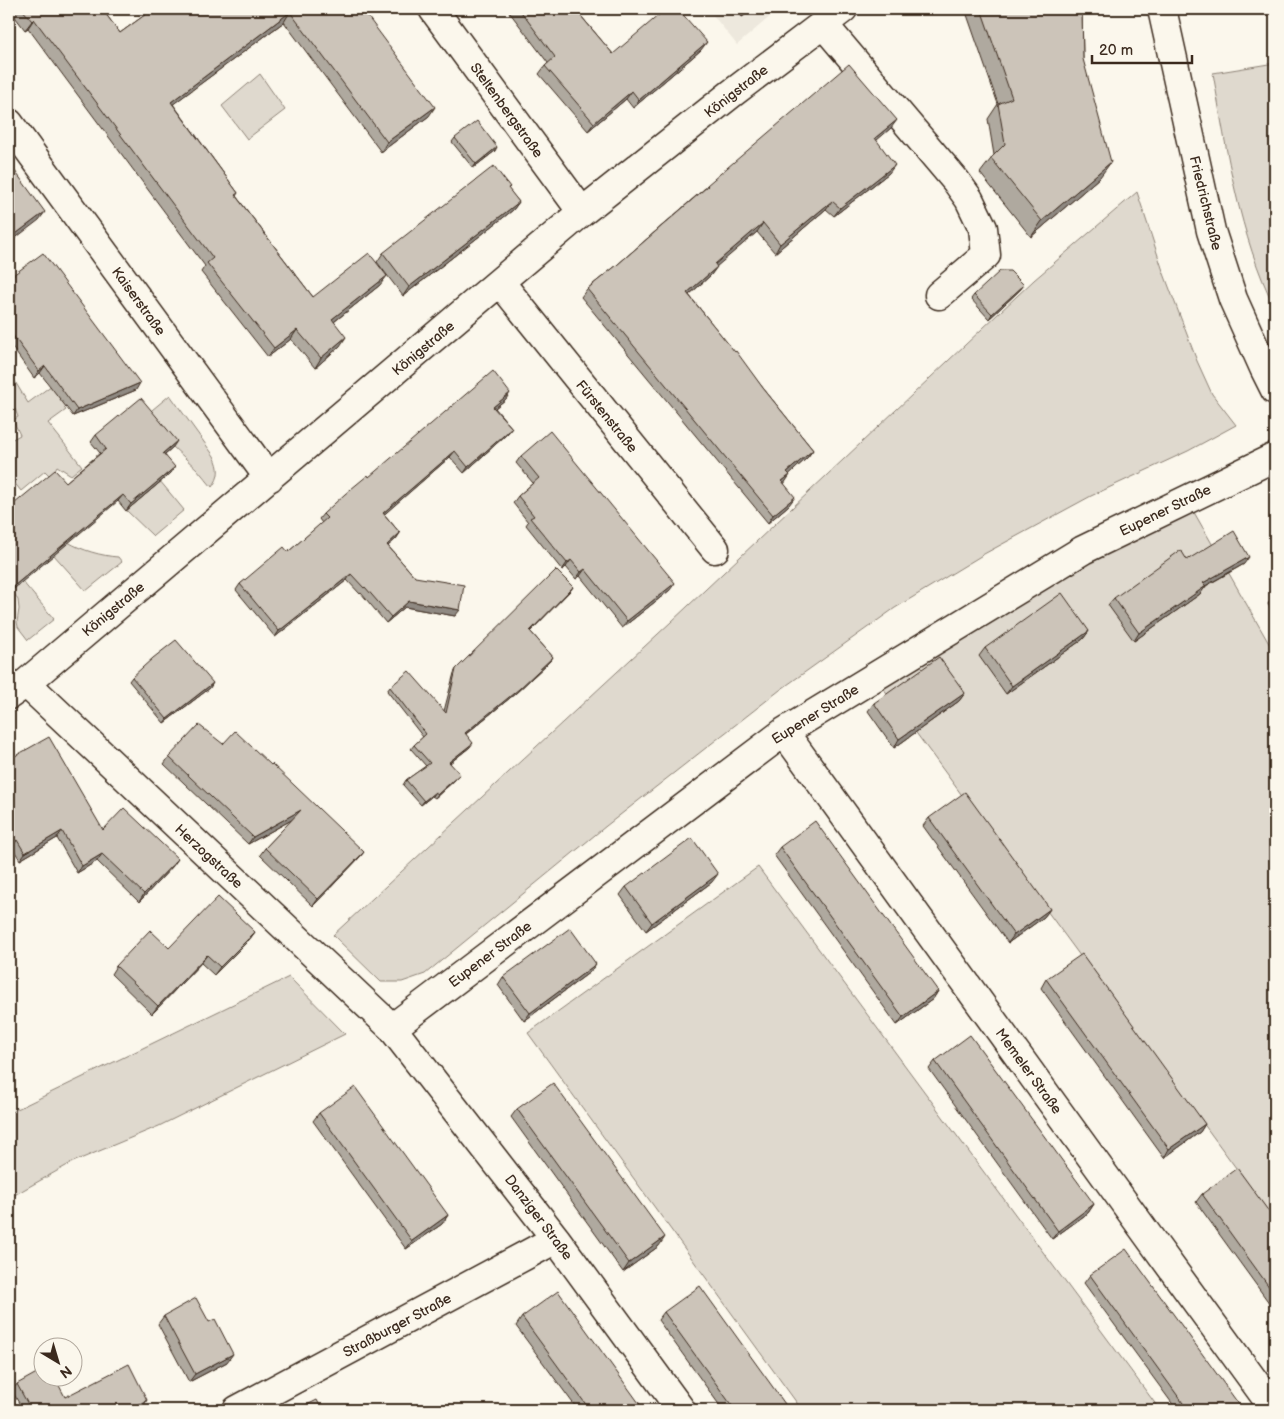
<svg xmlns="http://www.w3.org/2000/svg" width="1284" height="1419" viewBox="0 0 1284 1419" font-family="'Balsamiq Sans',sans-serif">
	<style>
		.built { fill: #ede8dd }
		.green { fill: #dfd9ce; stroke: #8d8276 }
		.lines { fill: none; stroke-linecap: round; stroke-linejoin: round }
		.minor-casing { stroke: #3b2a1e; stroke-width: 31 }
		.minor { stroke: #fbf7ec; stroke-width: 28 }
		.wall { fill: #afa99f; stroke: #3b2a1e }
		.shaded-wall { fill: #8f8982; stroke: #3b2a1e }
		.building { fill: #ccc4b9; stroke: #3b2a1e }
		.labels { text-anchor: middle; stroke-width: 5; stroke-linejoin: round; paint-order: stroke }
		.street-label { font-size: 14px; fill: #3b2a1e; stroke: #fbf7ec }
	</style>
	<rect width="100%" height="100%" fill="#fbf7ec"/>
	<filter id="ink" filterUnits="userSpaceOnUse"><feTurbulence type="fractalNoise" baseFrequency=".02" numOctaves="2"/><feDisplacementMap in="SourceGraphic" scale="10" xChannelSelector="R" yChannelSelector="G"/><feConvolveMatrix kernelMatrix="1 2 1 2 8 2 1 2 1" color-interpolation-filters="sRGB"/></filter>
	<g filter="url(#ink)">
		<path class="built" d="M708,9h71l-42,36z"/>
		<path class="green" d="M1275,63v245c-36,-73 -48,-155 -62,-235z
			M260,74l25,36 -38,29 -25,-33z
			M1137,192l26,79 34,90 15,33 24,31 -48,26 -97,45 -107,58 -89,54 -115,82 -174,136 -181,148 -23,8h-21l-48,-47 338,-313 363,-342z
			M14,380l14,23 24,-18 15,21 -3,2 2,2 -18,13 34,43 -11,9 -14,-9 -6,11 -6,-6 -24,20 -12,-15v-35l11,-6 -7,-15 5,-3 -3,-8 -6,2v-29z
			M170,395l44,61c6,12 6,21 -2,31l-15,-18 -24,-22 -27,-32z
			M160,481l24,29 -31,26 -27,-26z
			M1187,500l88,154v567l-400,-544z
			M68,542c13,8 34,14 50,15l4,5 -36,29 -33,-37z
			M22,581l32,38 -26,21 -10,-13 -1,-5 2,-13 -1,-9 -7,-11z
			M758,867l402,543h-358l-274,-377z
			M289,977l56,57 -186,92 -86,36 -64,36v-85z"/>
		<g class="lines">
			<defs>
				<path id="minor" d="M433,9l149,203
					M1162,9l49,222 22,68 31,69 11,22
					M823,24l133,157 13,18 14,29 3,27 -47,40
					M9,123l260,355
					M500,282l215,267
					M26,683l366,345 164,211 125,171
					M9,695l17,-12 556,-471 149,-118 112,-85
					M784,732l368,509 123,169
					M392,1028l392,-296 299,-182 192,-93
					M237,1410l319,-171"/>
			</defs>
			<use href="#minor" class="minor-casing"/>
			<use href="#minor" class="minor"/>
		</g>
		<path class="wall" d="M9,9h93l18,24 33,-24h209l67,107 -48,36 -97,-130 -111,82 65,89 -2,3 77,101 67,-12 -46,37 6,24 -25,22 -24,-29 -23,18 -67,-85 4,-6 -62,-83 -115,-155 -3,2z
			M507,9h71l-2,1 37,44 88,-4 -68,58 -7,-9 -38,32 -49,-57 6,-8 3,-3z
			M736,9h17l-11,8z
			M965,9h117l1,50 17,118 -69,60 -51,-64 14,-18 -6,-36 10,-15z
			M891,128l-15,12 13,33 -55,43 -8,-7 -51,44 -18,-21 -41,34 -5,9 -22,20 74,93 50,62 -6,8 -18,16 -5,10 5,21 -21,18 -187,-226 6,-8 30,-24 87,-76 3,-4z
			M455,138l40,13 -22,17 -21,-26z
			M510,187l-2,2 11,13 -6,8 -110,86 -26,-34 6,-9z
			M9,278l127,112 -63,26 -33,-43 -6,5 -25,-35z
			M1021,289l-32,30 -18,-20 3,-4z
			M506,399l-11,9 17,20 -5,6 -43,39 -14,-16 -66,57 16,19 -4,6 -8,7 27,31 40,39 -50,-9 -19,16 -25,-30 -1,1 -13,-14 -72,57 -39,-47 4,-6 48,-32 34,-29 -3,-4 4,-5 46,-37z
			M96,435l77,12 -8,7 6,19 -45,38 -8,-10 -52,-19 34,-29 -9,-11z
			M521,456l149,134 -48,38 -42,-52 -4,3 -10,-12 -4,3 -36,-45 2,-3 -15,-19 5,-7 15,-13 -17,-20z
			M1244,564l-38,22 -6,8 -66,47 -26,-36 6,-7z
			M573,587l-3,4 -40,40 23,26 -3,4 -34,32 -50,41 4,13 -20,16 7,15 -22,20 -3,-2 -11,9 -18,-20 3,-5 20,-14 -15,-17 3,-4 9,-8 -36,-46 3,-4 54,24 10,-38 2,-4z
			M1275,594v23l-7,-13 5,-8z
			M1089,631l-6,8 -77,55 -27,-38 6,-8z
			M132,677l78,11 -46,35 -35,-42z
			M965,693l-6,8 -65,47 -26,-37 6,-8z
			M223,744l141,108 -5,6 -46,48 -53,-51 5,-7 28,-29 -45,25 -84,-80 5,-7z
			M15,756l88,74 70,36 -34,36 -42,-41 -20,12 -20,-35 -37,22 -8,-13 -3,2v-90z
			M929,818l121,91 -6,8 -36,26 -85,-117z
			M780,847l158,144 -5,8 -36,26 -123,-170z
			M712,882l-66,49 -26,-36 6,-8z
			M255,932l-6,8 -35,35 -13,-12 -49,51 -41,-40 5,-8 53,-18z
			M590,972l-66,49 -26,-36 5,-8z
			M1046,979l159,145 -5,8 -36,26 -123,-170z
			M935,1061l159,143 -6,9 -36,26 -123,-170z
			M517,1109l142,137 -36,26 -112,-155z
			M319,1113l129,102 -6,9 -36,25 -93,-128z
			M1202,1194l73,26v91l-79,-109z
			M1090,1275l153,135h-66l-93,-127z
			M664,1312l121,92 -5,6h-57l-65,-90z
			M164,1316l63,46 -38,20 -31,-58z
			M522,1317l122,93h-66l-62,-84z
			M17,1384l48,13 78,10 -7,3h-113l-11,-19z"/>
		<path class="shaded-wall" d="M748,9h5l-11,8z
			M1240,9h23l-26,3z
			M290,12l-6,10 -120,89 7,-9z
			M34,19l-6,9 -3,2 7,-9z
			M707,42l-6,8 -68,58 6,-8z
			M632,91l-6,8 -38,32 6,-8z
			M435,107l-6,9 -48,36 6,-10z
			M897,120l-6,8 -22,19 6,-9z
			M497,147l-2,4 -22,17 3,-4z
			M1111,162l-11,15 -69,60 11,-16z
			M895,165l-6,8 -55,43 6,-8z
			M832,201l-6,8 -51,44 5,-9z
			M519,202l-6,8 -110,86 6,-9z
			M45,212l-6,8 -30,23v-4z
			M763,223l-6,9 -48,41 6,-9z
			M717,267l-6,8 -30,27 6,-9z
			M387,276l-7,9 -55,44 7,-10z
			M1024,285l-3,4 -32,30 3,-5z
			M297,330l-6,9 -23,18 6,-9z
			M346,337l-6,9 -25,22 6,-10z
			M45,366l-5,7 -6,5 5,-7z
			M140,383l-4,7 -63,26 4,-6z
			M510,393l-4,6 -17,14 4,-6z
			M512,428l-5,6 -43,39 4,-6z
			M177,441l-4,6 -14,12 4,-6z
			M813,450l-6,8 -25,23 5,-9z
			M455,451l-5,6 -71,62 4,-6z
			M175,467l-4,6 -45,38 5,-7z
			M790,475l-6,9 -2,-3z
			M123,495l-5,6 -109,92v-3z
			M795,497l-6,8 -21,18 5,-8z
			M400,533l-4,6 -14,12 5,-6z
			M1249,557l-5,7 -46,26 5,-7z
			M571,560l-5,7 -4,3 5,-7z
			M585,569l-5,7 -4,3 5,-7z
			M351,574l-4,6 -72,57 4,-6z
			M675,583l-5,7 -48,38 5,-7z
			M1206,586l-6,8 -66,47 5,-8z
			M573,587l-3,4 -43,44 3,-4z
			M409,601l51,9 -5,6 -50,-9 -19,16 5,-6z
			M1089,631l-6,8 -77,55 6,-8z
			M553,657l-3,4 -34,32 -54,44 3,-4z
			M213,683l-3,5 -46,35 3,-4z
			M965,693l-6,8 -65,47 5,-9z
			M473,743l-3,4 -24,19 3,-4z
			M460,774l-3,4 -22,20 3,-4z
			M435,792l-3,4 -11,9 3,-4z
			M301,810l-4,7 -49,27 5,-7z
			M62,831l-5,7 -37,22 5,-7z
			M17,840l-5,7 -3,2v-4z
			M364,852l-5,6 -46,48 5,-7z
			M102,854l-5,7 -20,12 5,-7z
			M178,859l-5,7 -34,36 5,-8z
			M718,874l-6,8 -66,49 6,-8z
			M1050,909l-6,8 -36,26 6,-8z
			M255,932l-6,8 -35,35 6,-8z
			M207,955l-6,8 -49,51 6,-8z
			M596,964l-6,8 -66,49 6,-8z
			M938,991l-5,8 -36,26 6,-8z
			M1205,1124l-5,8 -36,26 5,-9z
			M1094,1204l-6,9 -36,26 6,-8z
			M448,1215l-6,9 -36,25 6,-8z
			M665,1237l-6,9 -36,26 6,-9z
			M233,1354l-6,8 -38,20 6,-8z
			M147,1400l-4,7 -7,3h-8z
			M785,1404l-5,6h-4z"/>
		<path class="building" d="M22,9h80l18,24 33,-24h209l73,98 -48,35 -97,-130 -119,90 67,91 -3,2 78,102 56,-44 18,23 -55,43 14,18 -25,21 -24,-28 -23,18 -67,-85 6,-5 -63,-84 -116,-155 -2,2z
			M519,9h56l38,45 53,-45h12l29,33 -68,58 -7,-9 -38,32 -49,-57 10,-9z
			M981,9h101l1,50 28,103 -69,59 -51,-63 14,-14 -7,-40 14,-6z
			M849,64l48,56 -22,18 20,27 -55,43 -8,-7 -52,43 -17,-21 -48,41 2,3 -30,26 48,59 1,-1 27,37 50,62 -26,22 3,3 -8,6 13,16 -22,18 -186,-226 30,-24 91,-79 -1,-1z
			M477,121l20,26 -21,17 -21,-26z
			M9,163l36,49 -36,27z
			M494,166l16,21 -2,1 11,14 -110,85 -26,-34z
			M43,253l97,130 -63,27 -32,-44 -6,5 -30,-41v-52z
			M1000,271h10l14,14 -32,29 -18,-19z
			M493,371l17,22 -17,14 19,21 -44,39 -13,-16 -72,62 17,20 -13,12 28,32 49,8 -4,25 -51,-9 -18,16 -26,-30 -1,1 -13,-14 -72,57 -39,-47 44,-37 4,5 39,-34 -4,-4 22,-20 23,-19 1,2z
			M141,398l36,43 -14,12 12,14 -44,37 -8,-9 -114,95v-82l46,-38 11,12 40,-33 -10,-14z
			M550,431l125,152 -48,38 -42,-52 -4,3 -10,-12 -4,3 -37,-45 4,-2 -16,-20 21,-18 -18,-22z
			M1234,531l15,26 -46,26 3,3 -67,47 -25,-35 67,-48 6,10z
			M556,570l17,17 -43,44 23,26 -34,32 -54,44 8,10 -24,19 11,12 -22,20 -3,-2 -11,9 -18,-21 24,-17 -16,-18 12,-11 -36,-47 19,-16 37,42 10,-44z
			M1062,593l27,38 -77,55 -27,-38z
			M176,640l37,43 -46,36 -35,-42 21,-19z
			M939,657l26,36 -66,46 -25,-36z
			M199,725l24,19 12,-13 36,34 1,-1 92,88 -46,47 -53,-51 36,-38 -48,27 -84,-80z
			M49,737l54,93 21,-22 54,51 -34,35 -42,-40 -20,12 -20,-35 -37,22 -8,-13 -8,5v-86l6,-4v1z
			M965,792l85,117 -36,26 -85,-117z
			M815,821l123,170 -35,26 -123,-170z
			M692,838l26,36 -66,49 -26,-36z
			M218,897l37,35 -35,35 -13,-12 -49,51 -42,-40 34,-36 19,18z
			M570,928l26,36 -66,49 -27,-36z
			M1082,954l123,170 -36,25 -123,-170z
			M970,1035l124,169 -36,27 -123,-170z
			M553,1083l112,154 -36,26 -112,-154z
			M355,1087l93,128 -36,26 -93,-128z
			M1237,1168l38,52v75l-73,-101z
			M1126,1249l117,161h-55l-98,-135z
			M700,1286l85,118 -9,6h-41l-71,-98z
			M558,1291l86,119h-54l-68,-93z
			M196,1298l13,24 6,-3 18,35 -38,20 -31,-58z
			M129,1364l18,36 -19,10h-97l-14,-26 25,-14v6h12l11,21z
			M317,1400l5,10h-25z"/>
	</g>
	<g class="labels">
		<g class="street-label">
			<text transform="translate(736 91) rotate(-38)" y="5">Königstraße</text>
			<text transform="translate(507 110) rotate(54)" y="5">Steltenbergstraße</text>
			<text transform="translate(1206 203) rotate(76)" y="5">Friedrichstraße</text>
			<text transform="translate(139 301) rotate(54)" y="5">Kaiserstraße</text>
			<text transform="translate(423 348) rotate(-40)" y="5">Königstraße</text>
			<text transform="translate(607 416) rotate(51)" y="5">Fürstenstraße</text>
			<text transform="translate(1165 510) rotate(-26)" y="5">Eupener Straße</text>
			<text transform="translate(113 609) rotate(-40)" y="5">Königstraße</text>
			<text transform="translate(815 714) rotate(-32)" y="5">Eupener Straße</text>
			<text transform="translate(209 856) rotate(43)" y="5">Herzogstraße</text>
			<text transform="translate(490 954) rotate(-37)" y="5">Eupener Straße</text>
			<text transform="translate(1029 1071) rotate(54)" y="5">Memeler Straße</text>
			<text transform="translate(539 1217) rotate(53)" y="5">Danziger Straße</text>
			<text transform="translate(397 1325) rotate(-28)" y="5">Straßburger Straße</text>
		</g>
	</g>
	<rect width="1284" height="1419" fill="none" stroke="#fbf7ec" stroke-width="30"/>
	<rect x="15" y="15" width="1254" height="1389" fill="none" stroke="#3b2a1e" stroke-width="2" filter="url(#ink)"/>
	<g transform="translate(58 1362) rotate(142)"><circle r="24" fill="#fbf7ec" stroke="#aea59a"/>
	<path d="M0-4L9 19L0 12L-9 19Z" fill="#3b2a1e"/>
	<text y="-8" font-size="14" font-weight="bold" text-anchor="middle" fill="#3b2a1e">N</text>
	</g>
	<path d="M1092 55v8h100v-8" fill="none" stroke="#3b2a1e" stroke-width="2.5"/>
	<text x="1099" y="55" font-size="15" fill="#3b2a1e" stroke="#fbf7ec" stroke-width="4" paint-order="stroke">20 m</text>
</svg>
